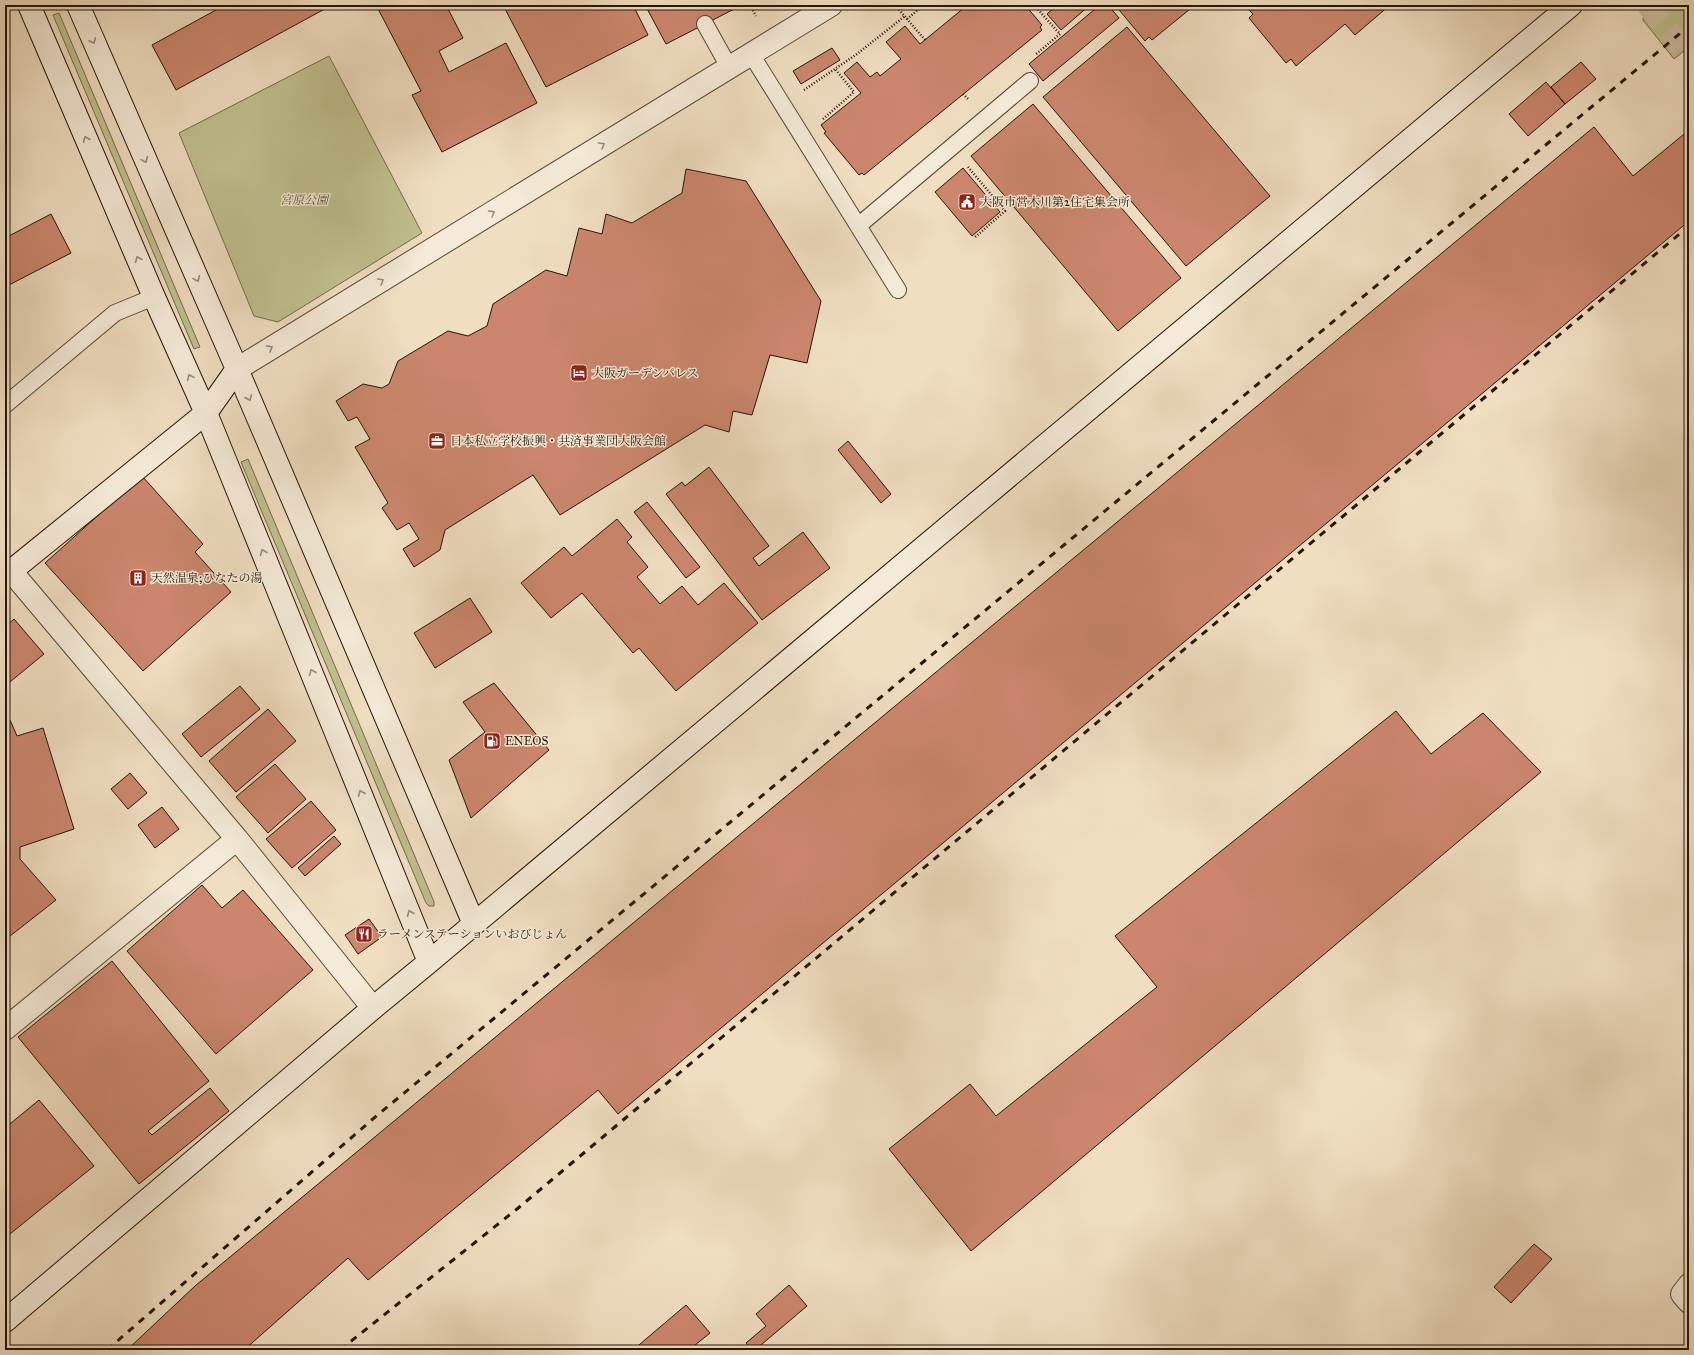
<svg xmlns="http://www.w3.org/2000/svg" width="1694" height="1355" viewBox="0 0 1694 1355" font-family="'IM FELL Great Primer','Noto Serif JP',serif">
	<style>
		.green { fill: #c0c08e; stroke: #726a4a }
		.building { fill: #cb866d; stroke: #241507 }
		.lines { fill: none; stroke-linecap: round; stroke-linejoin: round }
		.street-tunnel { stroke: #d1c0a5; stroke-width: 22; stroke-dasharray: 22 11; stroke-linecap: butt }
		.lane-casing { stroke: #574736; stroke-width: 18 }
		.street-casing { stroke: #574736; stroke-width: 24 }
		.secondary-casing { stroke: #241507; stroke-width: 24 }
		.path { stroke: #241507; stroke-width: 2.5; stroke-dasharray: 1 2; stroke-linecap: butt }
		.lane { stroke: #f5ead7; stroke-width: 16 }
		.street { stroke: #f5ead7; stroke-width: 22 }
		.secondary { stroke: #f5ead7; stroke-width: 22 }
		.rail { stroke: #241507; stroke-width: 3; stroke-dasharray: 7 7; stroke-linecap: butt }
		.oneway { stroke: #978a79 }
		.labels { text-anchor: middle; stroke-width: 3; stroke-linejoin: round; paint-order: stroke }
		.park-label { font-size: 12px; font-style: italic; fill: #5b5136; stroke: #f5ead7 }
		.poi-label { font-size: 12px; fill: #241507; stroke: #f5ead7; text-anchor: start }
	</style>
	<rect width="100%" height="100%" fill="#f0dec1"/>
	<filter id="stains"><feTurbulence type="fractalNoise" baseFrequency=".005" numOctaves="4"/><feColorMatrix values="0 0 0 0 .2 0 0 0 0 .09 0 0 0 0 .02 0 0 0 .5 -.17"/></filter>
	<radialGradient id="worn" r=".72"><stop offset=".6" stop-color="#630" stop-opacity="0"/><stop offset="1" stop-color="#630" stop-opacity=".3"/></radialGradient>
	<path class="green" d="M1645,5h44v42l-15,12 -31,-39z
		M59,13l141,334 -6,2 -141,-334z
		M329,56l93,177 -144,89 -24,-6 -75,-183z
		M248,459l186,443v4h-5l-3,-3 -185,-441z"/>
	<path class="building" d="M225,5h107l-156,85 -24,-45z
		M376,5h70l17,33 -24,13 10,21 57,-29 31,60 -95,49 -30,-57 9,-4z
		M503,5h130l15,30 -102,52z
		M645,5h97l-76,39z
		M963,5h62l17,20 -2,2 2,3 -178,145 -2,-2 -3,2 -35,-42 2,-1 -5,-7 40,-32 -17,-20 13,-11 13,15 7,-5 3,4 21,-17 -15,-17 19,-16 15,18 45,-37z
		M1057,5h33l-29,25 -14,-16z
		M1100,5h8l11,13 -76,63 -14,-17z
		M1115,5h80l-43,35 -3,-3 -4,4z
		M1255,5h135l-35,30 -10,-11 -49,42 -5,-7 -5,4 -37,-45 4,-4 -4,-4z
		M1127,27l143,169 -84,70 -143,-169z
		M832,48l8,12 -39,24 -8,-13z
		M1581,62l15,17 -31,25 -14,-17z
		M1546,82l19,22 -37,32 -19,-22z
		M1033,104l148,174 -63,53 -147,-175z
		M1594,127l39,49 56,-46v91l-1071,893 -20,-24 -230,190 -20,-22 -104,92h-117l68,-64z
		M963,168l37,44 -28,24 -37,-44z
		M686,169l60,12 75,120 -14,62 -37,-8 -18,60 -19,-4 -4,21 -24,-7 -145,90 -27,-40 -88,55 -5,20 -26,17 -11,-18 16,-10 -10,-16 -12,7 -15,-22 6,-5 -33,-56 15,-8 -13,-22 -9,4 -12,-20 27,-17 19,4 7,-4 9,-23 50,-30 20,5 19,-10 6,-22 53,-34 21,6 12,-48 23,6 4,-20 26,9 50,-30z
		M51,214l20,39 -66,34v-49z
		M848,441l43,53 -10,9 -43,-53z
		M709,467l60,79 -16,12 6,8 44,-34 27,36 -68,52 -96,-126 16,-12 3,4z
		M142,476l61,68 -8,8 36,40 -88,79 -98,-108z
		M647,502l53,65 -14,11 -52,-66z
		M617,519l15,18 -5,5 21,25 -11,10 23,27 22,-18 16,19 26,-22 34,40 -82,68 -37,-43 -6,5 -51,-60 -31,25 -30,-35 43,-36 8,9z
		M470,598l22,34 -57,36 -21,-35z
		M14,619l30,35 -39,32v-59z
		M494,683l55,67 -78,68 -22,-58 36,-28 -22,-30z
		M240,686l20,23 -59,48 -19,-23z
		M268,709l28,32 -60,51 -27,-31z
		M1396,711l35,43 52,-41 58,59 -570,479 -82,-102 81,-65 26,32 161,-129 -42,-51z
		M10,720l7,16 26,-8 31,101 -54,18v12l36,41 -51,40v-86l5,-4 -5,-16v-112z
		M275,764l31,35 -38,34 -32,-36z
		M130,773l17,20 -19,16 -17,-20z
		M311,801l25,29 -44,38 -26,-29z
		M162,807l17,22 -24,19 -17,-23z
		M334,836l7,8 -36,32 -7,-8z
		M202,885l20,23 21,-18 70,80 -97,84 -89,-103z
		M369,919l13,18 -24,17 -13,-19z
		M112,961l97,120 -61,50 4,4 58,-47 19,23 -90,73 -121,-147z
		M39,1100l55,66 -89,72v-110z
		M1534,1244l18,15 -41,44 -17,-16z
		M789,1285l18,21 -52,44h-3l-6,-7 20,-17 -10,-12z
		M686,1305l24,28 -21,17h-56z"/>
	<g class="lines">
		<path class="street-tunnel" d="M1647,5l42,50"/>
		<defs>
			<path id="lane" d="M705,24l24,43
				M751,54l147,236
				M858,226l172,-145
				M5,405l110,-92 39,-16"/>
			<path id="street" d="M237,369l594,-364
				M11,571l226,268 136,169
				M5,1029l232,-190
				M1689,1285l-7,9 7,8"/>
			<path id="secondary" d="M29,5l125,292 52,116 223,549
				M78,5l159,364 237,555
				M5,576l201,-163 31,-44
				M5,1321l368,-313 56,-46 45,-38 1097,-919"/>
		</defs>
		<use href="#lane" class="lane-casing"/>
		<use href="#street" class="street-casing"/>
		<use href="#secondary" class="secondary-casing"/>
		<path class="path" d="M750,5l6,11
			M895,5l30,35
			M1034,5l26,29 -25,21
			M907,19l17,-14
			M804,90l53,-36 48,-38
			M963,94l5,5
			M823,119l31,-27 -19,-23
			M968,167l37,44 -31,27"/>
		<use href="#lane" class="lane"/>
		<use href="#street" class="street"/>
		<use href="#secondary" class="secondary"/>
		<path class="rail" d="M107,1350l267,-232 1315,-1092
			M340,1350l177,-141 1172,-983"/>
	</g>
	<defs><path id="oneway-chevron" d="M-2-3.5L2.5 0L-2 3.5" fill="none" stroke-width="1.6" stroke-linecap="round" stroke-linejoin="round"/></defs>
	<g class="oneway">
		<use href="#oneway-chevron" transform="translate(93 41) rotate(66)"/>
		<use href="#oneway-chevron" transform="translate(86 139) rotate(-113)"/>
		<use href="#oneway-chevron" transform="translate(602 145) rotate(-31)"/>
		<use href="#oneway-chevron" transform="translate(145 160) rotate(66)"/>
		<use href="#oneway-chevron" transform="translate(492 213) rotate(-31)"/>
		<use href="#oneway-chevron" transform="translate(138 259) rotate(-113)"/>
		<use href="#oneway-chevron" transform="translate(197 279) rotate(66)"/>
		<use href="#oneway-chevron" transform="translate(381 281) rotate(-31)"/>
		<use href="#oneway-chevron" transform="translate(270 348) rotate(-31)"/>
		<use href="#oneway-chevron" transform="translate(190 377) rotate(-114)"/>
		<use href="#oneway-chevron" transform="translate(249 398) rotate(67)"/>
		<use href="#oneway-chevron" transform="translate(263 552) rotate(-112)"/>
		<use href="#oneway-chevron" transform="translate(312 672) rotate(-112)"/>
		<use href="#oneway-chevron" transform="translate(361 793) rotate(-112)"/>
		<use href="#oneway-chevron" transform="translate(410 913) rotate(-112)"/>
	</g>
	<defs>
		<symbol id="civic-square" viewBox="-11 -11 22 22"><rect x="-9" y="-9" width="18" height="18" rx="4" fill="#8f2418" stroke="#f5ead7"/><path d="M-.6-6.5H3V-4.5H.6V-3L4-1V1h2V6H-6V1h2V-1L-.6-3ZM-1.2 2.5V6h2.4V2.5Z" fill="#fff"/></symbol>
		<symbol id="hotel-square" viewBox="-11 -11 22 22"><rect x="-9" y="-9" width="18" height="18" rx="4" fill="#8f2418" stroke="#f5ead7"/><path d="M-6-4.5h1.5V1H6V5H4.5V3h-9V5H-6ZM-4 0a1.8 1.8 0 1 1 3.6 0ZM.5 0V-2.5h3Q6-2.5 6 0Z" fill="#fff"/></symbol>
		<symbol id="office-square" viewBox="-11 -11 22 22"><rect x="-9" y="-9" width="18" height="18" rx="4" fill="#8f2418" stroke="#f5ead7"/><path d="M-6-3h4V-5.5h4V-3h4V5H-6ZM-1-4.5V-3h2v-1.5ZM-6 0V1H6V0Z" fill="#fff"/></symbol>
		<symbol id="building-square" viewBox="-11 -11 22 22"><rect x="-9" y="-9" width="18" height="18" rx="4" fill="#8f2418" stroke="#f5ead7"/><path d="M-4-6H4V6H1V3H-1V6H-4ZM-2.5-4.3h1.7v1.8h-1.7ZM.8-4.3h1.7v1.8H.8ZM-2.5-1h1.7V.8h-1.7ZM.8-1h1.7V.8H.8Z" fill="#fff"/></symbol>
		<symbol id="fuel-square" viewBox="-11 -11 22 22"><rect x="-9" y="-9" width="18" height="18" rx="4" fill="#8f2418" stroke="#f5ead7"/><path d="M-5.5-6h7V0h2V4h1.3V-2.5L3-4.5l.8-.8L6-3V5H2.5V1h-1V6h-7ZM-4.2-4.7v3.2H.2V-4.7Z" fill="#fff"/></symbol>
		<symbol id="restaurant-square" viewBox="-11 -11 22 22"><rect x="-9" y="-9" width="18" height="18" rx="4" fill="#8f2418" stroke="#f5ead7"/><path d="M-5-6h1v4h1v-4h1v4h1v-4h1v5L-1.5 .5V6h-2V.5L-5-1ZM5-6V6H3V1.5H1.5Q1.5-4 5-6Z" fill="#fff"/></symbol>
	</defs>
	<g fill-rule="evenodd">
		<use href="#civic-square" x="957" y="192" width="20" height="20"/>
		<use href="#hotel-square" x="569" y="363" width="20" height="20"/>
		<use href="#office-square" x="427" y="431" width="20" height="20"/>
		<use href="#building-square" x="128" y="568" width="20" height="20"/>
		<use href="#fuel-square" x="482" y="731" width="20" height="20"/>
		<use href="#restaurant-square" x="354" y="924" width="20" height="20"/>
	</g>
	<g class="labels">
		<g class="park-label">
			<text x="304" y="204">宮原公園</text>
		</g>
		<g class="poi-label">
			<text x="980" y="206">大阪市営木川第2住宅集会所</text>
			<text x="592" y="377">大阪ガーデンパレス</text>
			<text x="450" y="445">日本私立学校振興・共済事業団大阪会館</text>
			<text x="151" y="582">天然温泉;ひなたの湯</text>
			<text x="505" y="745">ENEOS</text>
			<text x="377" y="938">ラーメンステーションいおびじょん</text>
		</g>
	</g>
	<rect width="1694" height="1355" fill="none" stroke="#f0dec1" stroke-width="20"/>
	<rect x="6" y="6" width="1682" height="1343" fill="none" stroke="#241507" stroke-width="2"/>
	<rect x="10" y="10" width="1674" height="1335" fill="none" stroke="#241507"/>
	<rect width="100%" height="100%" filter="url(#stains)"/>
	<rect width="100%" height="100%" fill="url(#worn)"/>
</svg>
